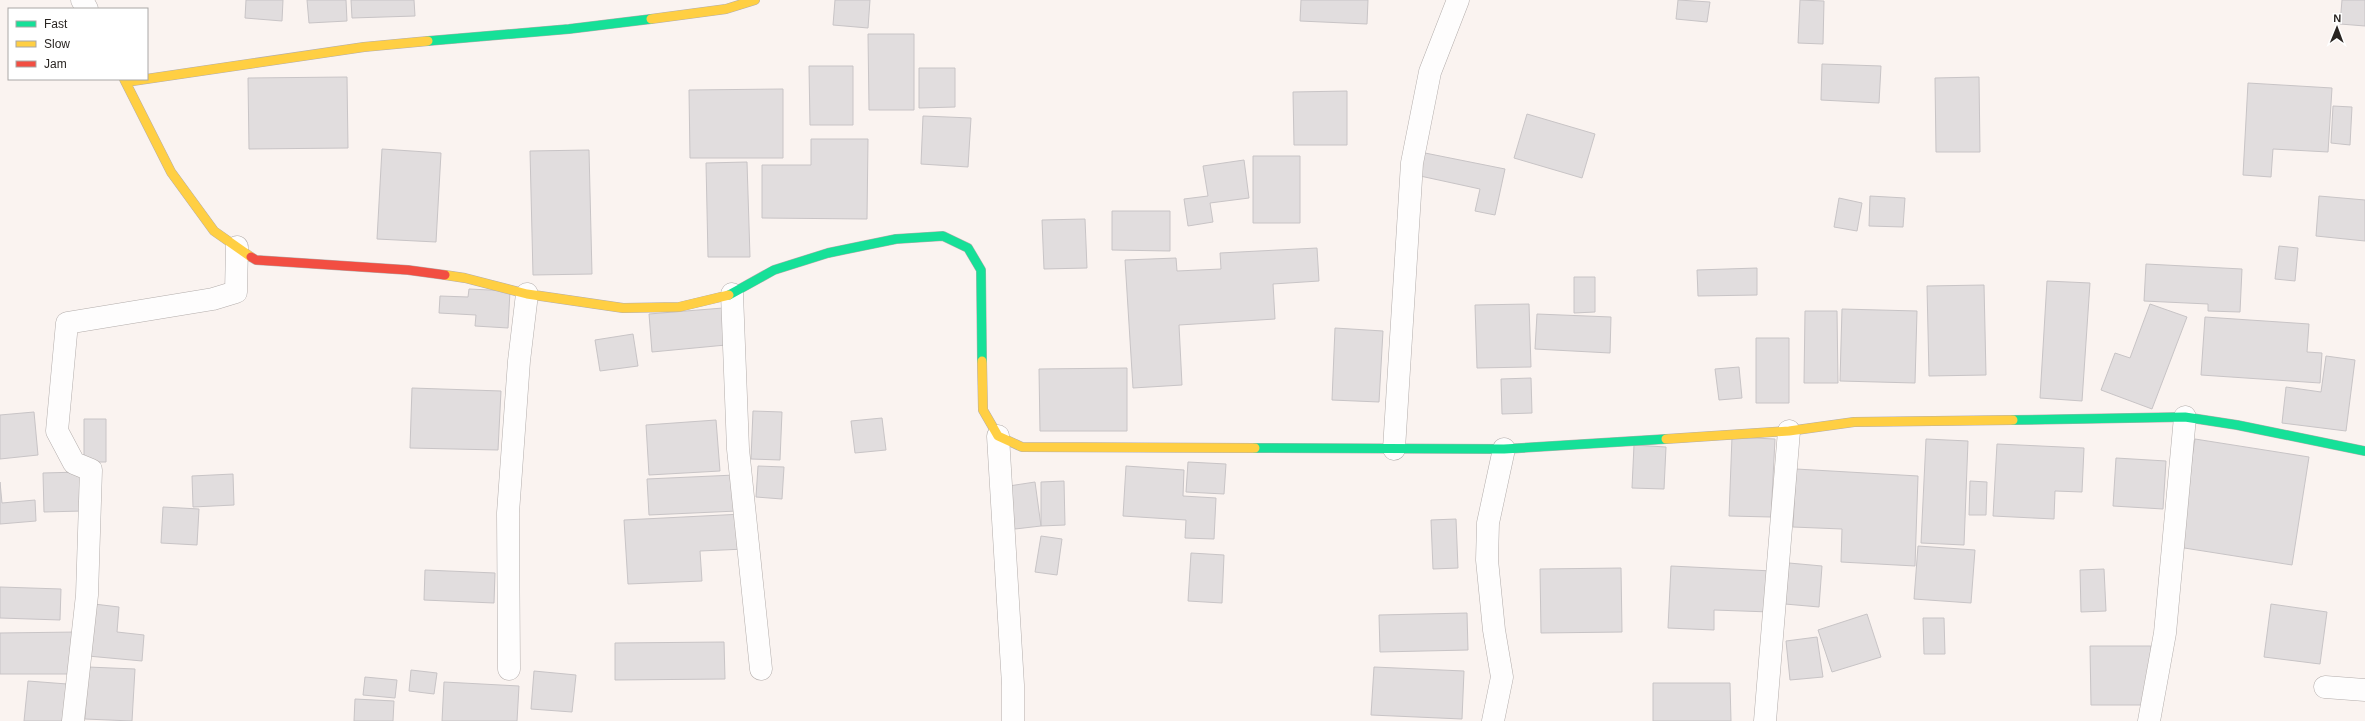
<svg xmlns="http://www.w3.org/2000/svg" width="2365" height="721" viewBox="0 0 2365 721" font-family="Arial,sans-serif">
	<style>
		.building { fill: #e1ddde; stroke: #c8c4c6 }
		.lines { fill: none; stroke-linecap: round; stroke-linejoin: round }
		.street-casing { stroke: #b3adab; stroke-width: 23 }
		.fast-casing { stroke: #b3adab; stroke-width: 10 }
		.slow-casing { stroke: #b3adab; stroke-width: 10 }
		.jam-casing { stroke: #b3adab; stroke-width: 10 }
		.street { stroke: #fefdfd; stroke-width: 22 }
		.fast { stroke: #16e098; stroke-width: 9 }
		.slow { stroke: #ffcf43; stroke-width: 9 }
		.jam { stroke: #f24e42; stroke-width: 9 }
	</style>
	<rect width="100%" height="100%" fill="#faf3f0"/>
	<path class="building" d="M246,0h37l-1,21 -37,-3z
		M307,0h39l1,21 -38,2z
		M351,0h63l1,16 -63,2z
		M835,0h35l-2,28 -35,-3z
		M1301,0h67l-1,24 -67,-3z
		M1678,0l32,2 -3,20 -31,-3z
		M1800,0l24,1 -1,43 -25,-1z
		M2342,0h23v26l-25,-2z
		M868,34h46v76h-45z
		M1822,64l59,2 -2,37 -58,-3z
		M809,66h44v59h-43z
		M919,68h36v39l-36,1z
		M347,77l1,71 -99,1 -1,-71z
		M1979,77l1,75h-44l-1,-74z
		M2248,83l84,5 -4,64 -55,-3 -2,28 -28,-2z
		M783,89v69h-93l-1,-68z
		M1347,91v54h-53l-1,-53z
		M2333,106l19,1 -2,38 -19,-2z
		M1527,114l68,20 -13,44 -68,-20z
		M923,116l48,2 -3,49 -47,-3z
		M811,139h57l-1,80 -105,-1v-53h49z
		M382,149l59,4 -5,89 -59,-3z
		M589,150l3,124 -59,1 -3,-124z
		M1415,151l90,18 -10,46 -20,-4 5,-22 -69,-15z
		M1253,156h47v67h-47z
		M1244,160l5,38 -39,5 3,19 -25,4 -4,-27 24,-3 -5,-30z
		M747,162l3,95h-42l-2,-94z
		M1870,196l35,2 -2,29 -34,-1z
		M2319,196l46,4v41l-49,-5z
		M1839,198l23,5 -5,28 -23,-4z
		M1112,211h58v40l-58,-1z
		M1085,219l2,49 -43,1 -2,-49z
		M2279,246l19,2 -3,33 -20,-2z
		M1317,248l2,33 -46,3 2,35 -96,6 3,60 -49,3 -8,-128 51,-2 1,13 44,-2 -1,-16z
		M2146,264l96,5 -2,43 -32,-1v-7l-64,-3z
		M1757,268v27l-59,1 -1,-26z
		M1574,277h21v35l-21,1z
		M2047,281l43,2 -8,118 -42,-3z
		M1984,285l2,90 -57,1 -2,-90z
		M469,289l41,2 -2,37 -33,-2 1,-11 -37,-2 1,-17 28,1z
		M1529,304l2,63 -54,1 -2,-63z
		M2150,304l37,13 -35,92 -51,-19 14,-37 15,5z
		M723,308l3,37 -74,7 -3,-38z
		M1842,309l75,2 -2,72 -75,-2z
		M1805,311h32l1,72h-34z
		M1537,314l74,3 -1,36 -75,-4z
		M2205,317l104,7 -2,28 15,1 -2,30 -119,-8z
		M1335,328l48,3 -4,71 -47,-2z
		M633,334l5,32 -38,5 -5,-31z
		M1756,338h33v65h-33z
		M2326,356l29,4 -9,71 -64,-8 4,-36 35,5z
		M1739,367l3,31 -23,2 -4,-31z
		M1127,368v63h-87l-1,-62z
		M1531,378l1,35 -30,1 -1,-35z
		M412,388l89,3 -3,59 -88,-2z
		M753,411l29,1 -2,48 -29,-1z
		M34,412l4,43 -38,4v-44z
		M882,418l4,32 -31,3 -4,-32z
		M84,419h22v43h-22z
		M716,420l4,51 -71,4 -3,-50z
		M1732,437l43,2 -4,78 -42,-1z
		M1926,439l42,2 -4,104 -43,-2z
		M2195,439l114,18 -17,108 -114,-18z
		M1997,444l87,4 -2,44 -27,-1 -1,28 -61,-3z
		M1634,445l32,2 -2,42 -32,-1z
		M2116,458l50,3 -3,48 -50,-3z
		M1188,462l38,2 -2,30 -38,-2z
		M758,466l26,1 -2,32 -26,-2z
		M1126,466l58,4 -1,26 33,2 -2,41 -29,-1 1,-18 -63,-4z
		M1796,469l122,7 -3,90 -74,-4 1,-33 -49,-2z
		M80,472l2,39 -38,1 -1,-39z
		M233,474l1,31 -41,2 -1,-31z
		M735,475l2,36 -88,4 -2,-36z
		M1064,481l1,44 -24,1v-44z
		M1970,481l17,1 -1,33h-17z
		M0,482l2,21 33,-3 1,21 -36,3z
		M1035,482l6,44 -26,3 -6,-43z
		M163,507l36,2 -2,36 -36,-2z
		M743,514l2,35 -45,2 2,30 -74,3 -4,-64z
		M1456,519l2,49 -25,1 -2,-49z
		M1041,536l21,3 -5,36 -22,-3z
		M1918,546l57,4 -4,53 -57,-4z
		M1191,553l33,2 -2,48 -34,-2z
		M1789,563l33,3 -3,41 -34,-3z
		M1671,566l101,5 -2,41 -56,-2v20l-46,-2z
		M1621,568l1,64 -81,1 -1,-64z
		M2104,569l2,42 -25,1 -1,-42z
		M425,570l70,3 -1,30 -70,-3z
		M0,587l61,2 -1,31 -60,-2z
		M94,604l25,3 -2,25 27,3 -2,26 -54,-5z
		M2271,604l56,8 -7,52 -56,-7z
		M1467,613l1,37 -88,2 -1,-37z
		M1867,614l14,43 -49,15 -14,-42z
		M1923,618h21l1,36h-21z
		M77,632l-1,42h-76v-41z
		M1817,637l6,40 -33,3 -4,-39z
		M724,642l1,37 -110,1v-37z
		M2090,646h61l1,59h-61z
		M88,667l47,2 -3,52 -47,-2z
		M1374,667l90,4 -2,48 -91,-4z
		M411,670l26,3 -3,21 -25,-3z
		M534,671l42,4 -4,37 -41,-3z
		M365,677l32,3 -2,18 -32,-3z
		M28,681l39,3 -3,37h-40z
		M444,682l75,4 -2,35h-75z
		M1653,683h77l1,38h-78z
		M355,699l39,2 -1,20h-39z"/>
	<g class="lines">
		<defs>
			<path id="street" d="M82,0l5,9
				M732,294l6,155 23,220
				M998,436l15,249v36
				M1394,449l18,-286 18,-91 28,-72
				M509,669l-1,-156 11,-152 8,-67
				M2325,687l40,3
				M73,721l14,-126 4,-125 -17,-7 -17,-32 10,-108 146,-24 23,-7 1,-45
				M1493,721l9,-44 -8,-47 -7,-70 1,-37 16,-74
				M1765,721l24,-290
				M2149,721l16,-88 20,-216"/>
			<path id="fast" d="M428,41l141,-12 82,-10
				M729,295l45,-25 54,-17 68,-14 47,-3 25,12 13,22 1,91
				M2013,420l172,-3 52,8 128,26
				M1255,448l249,1 162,-10"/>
			<path id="slow" d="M651,19l75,-10 29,-9
				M124,79l47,93 43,59 37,26
				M126,82l238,-35 64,-6
				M445,275l20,3 62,16 96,14 56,-1 50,-12
				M982,361l1,49 15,26 24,11 233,1
				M1666,439l123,-8 65,-9 159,-2"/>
			<path id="jam" d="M251,257l5,3 152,10 37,5"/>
		</defs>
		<use href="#street" class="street-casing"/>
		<use href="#fast" class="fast-casing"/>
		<use href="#slow" class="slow-casing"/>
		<use href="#jam" class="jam-casing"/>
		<use href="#street" class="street"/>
		<use href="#fast" class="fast"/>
		<use href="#slow" class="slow"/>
		<use href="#jam" class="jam"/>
	</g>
	<rect x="8" y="8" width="140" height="72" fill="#ffffff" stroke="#a9a7a6"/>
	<rect x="16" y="21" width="20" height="6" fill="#16e098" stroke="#a9a7a6"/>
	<text x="44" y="28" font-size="12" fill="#292421">Fast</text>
	<rect x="16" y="41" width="20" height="6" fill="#ffcf43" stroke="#a9a7a6"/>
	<text x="44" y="48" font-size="12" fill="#292421">Slow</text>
	<rect x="16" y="61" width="20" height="6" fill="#f24e42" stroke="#a9a7a6"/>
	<text x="44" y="68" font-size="12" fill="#292421">Jam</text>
	<g transform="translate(2337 28) rotate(1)" stroke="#ffffff" stroke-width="3" paint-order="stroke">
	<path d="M0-3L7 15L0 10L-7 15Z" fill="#292421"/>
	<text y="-6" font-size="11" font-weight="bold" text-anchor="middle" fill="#292421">N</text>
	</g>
</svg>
